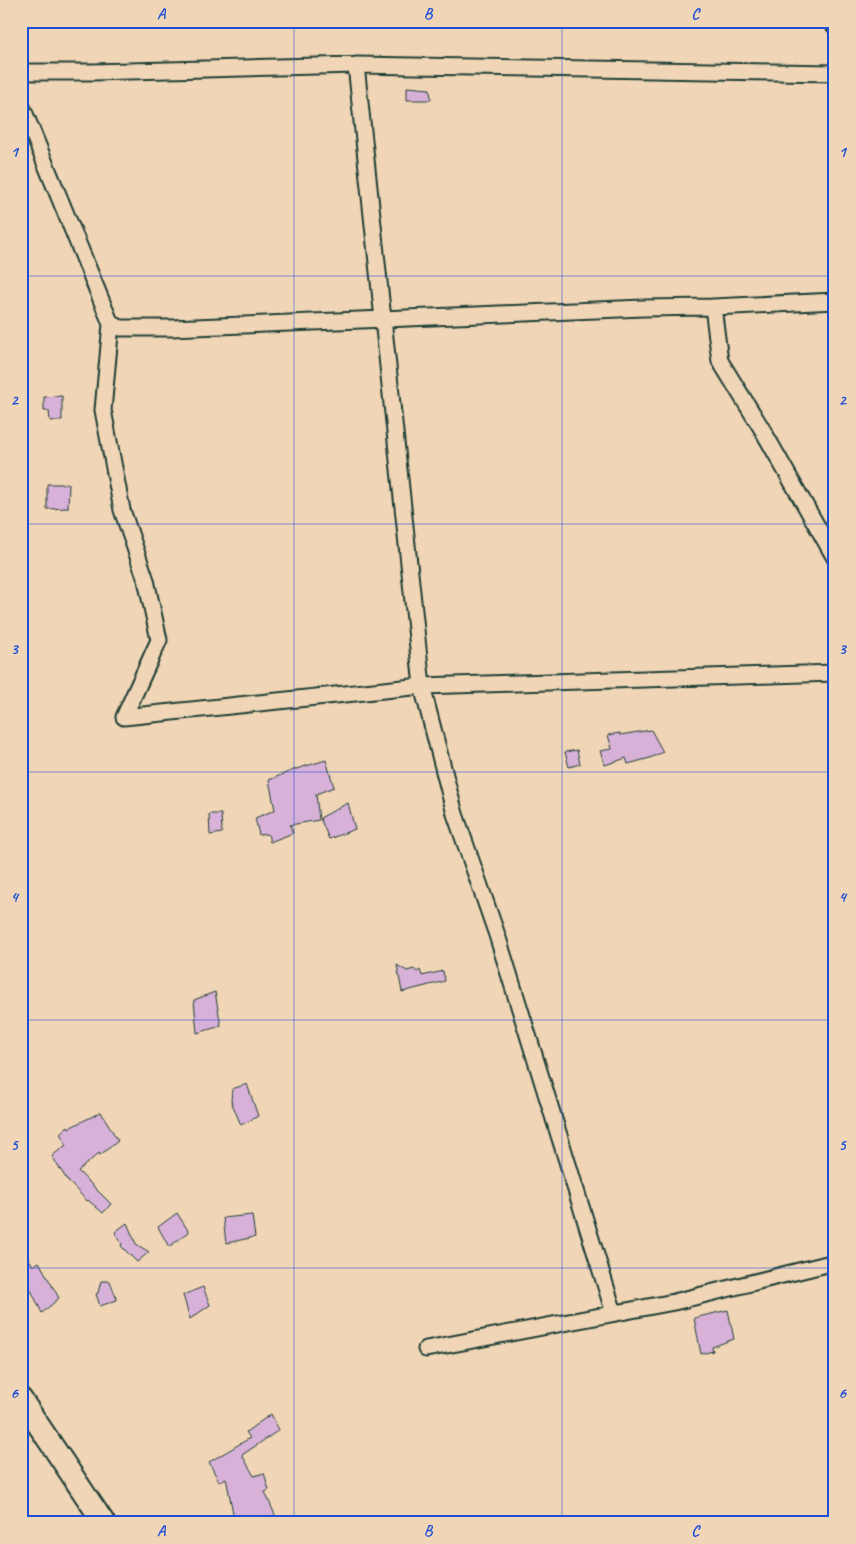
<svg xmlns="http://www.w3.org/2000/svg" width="856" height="1544" viewBox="0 0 856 1544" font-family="Caveat,sans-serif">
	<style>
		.building { fill: #d8b1d9; stroke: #1f3d34 }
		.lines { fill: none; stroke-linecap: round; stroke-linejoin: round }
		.street-casing { stroke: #1f3d34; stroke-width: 19 }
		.secondary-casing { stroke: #1f3d34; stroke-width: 25 }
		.street { stroke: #f0d6b7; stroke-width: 15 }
		.secondary { stroke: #f0d6b7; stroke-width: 21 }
		.grid { fill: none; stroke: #1d4ed8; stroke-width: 1; stroke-opacity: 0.55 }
		.neatline { fill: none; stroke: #1d4ed8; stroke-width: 2 }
		.grid-label { font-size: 16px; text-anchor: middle; font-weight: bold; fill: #1d4ed8 }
	</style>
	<rect width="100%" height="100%" fill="#f0d6b7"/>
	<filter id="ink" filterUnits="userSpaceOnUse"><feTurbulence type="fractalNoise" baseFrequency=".02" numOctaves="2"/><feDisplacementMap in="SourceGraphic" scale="10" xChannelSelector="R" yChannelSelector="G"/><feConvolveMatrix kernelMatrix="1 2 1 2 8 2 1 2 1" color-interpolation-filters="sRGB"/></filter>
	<g filter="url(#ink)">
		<path class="building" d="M407,87l23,2 1,11h-24z
			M62,396v24l-12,1 -1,-10h-5v-14z
			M47,484h22l-1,24 -21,1z
			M651,730l12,22 -13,6 -22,6 -2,-6 -21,7 -5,-14 12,-2 -4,-14 12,-2v2z
			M577,750l3,14 -11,3 -4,-15z
			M326,760l8,27 -18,7 3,26 -29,5 3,8 -23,9 -2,-8 -9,1 -4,-17 20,-8 -6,-30 27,-11z
			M348,803l7,26 -26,10 -9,-21z
			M209,814h12l1,19 -12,2z
			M397,965l10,6 7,-2 3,3 3,-2 2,6 21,-5 2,10 -43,11z
			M215,992l6,34 -24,7 -3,-33z
			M247,1084l11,32 -17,9 -10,-24 1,-12z
			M101,1112l17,29 -18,14 -1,-2 -21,18 33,33 -8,9 -15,-13 -1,1 -20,-21 -15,-24 14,-11 -6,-12 8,-7 1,2z
			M177,1213l12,19 -20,15 -11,-20z
			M252,1215l3,22 -29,6 -3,-25z
			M127,1223l9,21 13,8 -12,10 -16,-16 1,-2 -7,-12z
			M21,1244l12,22 6,-4 20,36 -17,15 -12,-25 -2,1 -7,-13z
			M101,1281h9l7,19 -17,6 -4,-12 2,-1z
			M203,1287l7,18 -20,14 -7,-24z
			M728,1310l6,29 -22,8 1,4 -12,3 -7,-36z
			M271,1414l8,16 -37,25 12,21 10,-3 5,17 -4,2 11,25 -14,6h-27l-9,-45 -7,4 -10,-20 41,-24 -4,-6z"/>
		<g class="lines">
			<defs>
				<path id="street" d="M830,21l5,5
					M356,65l66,621 33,128 42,121 117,378
					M21,72h71l264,-7 479,8
					M21,104l90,220 10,4h50l472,-20 70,-1 122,-6
					M713,307l7,54 42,68 73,129
					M111,324l-8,86 19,100 24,70 13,60 -35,77
					M124,717l298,-31 413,-13
					M426,1349l248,-47 161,-40"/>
				<path id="secondary" d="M21,1399l83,124"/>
			</defs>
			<use href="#street" class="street-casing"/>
			<use href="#secondary" class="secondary-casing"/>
			<use href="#street" class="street"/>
			<use href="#secondary" class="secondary"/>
		</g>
	</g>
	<path class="grid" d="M294,21v1502M562,21v1502M21,276h814M21,524h814M21,772h814M21,1020h814M21,1268h814"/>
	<rect width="856" height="1544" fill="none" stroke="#f0d6b7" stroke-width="55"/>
	<rect x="28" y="28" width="800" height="1488" class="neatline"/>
	<g class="grid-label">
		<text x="161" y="19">A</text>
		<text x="428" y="19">B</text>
		<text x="695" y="19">C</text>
		<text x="14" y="157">1</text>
		<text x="842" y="157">1</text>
		<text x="14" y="405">2</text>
		<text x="842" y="405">2</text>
		<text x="14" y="654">3</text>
		<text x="842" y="654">3</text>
		<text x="14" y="902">4</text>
		<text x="842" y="902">4</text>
		<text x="14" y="1150">5</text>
		<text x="842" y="1150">5</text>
		<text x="14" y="1398">6</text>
		<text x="842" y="1398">6</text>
		<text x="161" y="1536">A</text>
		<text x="428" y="1536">B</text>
		<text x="695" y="1536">C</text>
	</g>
</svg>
